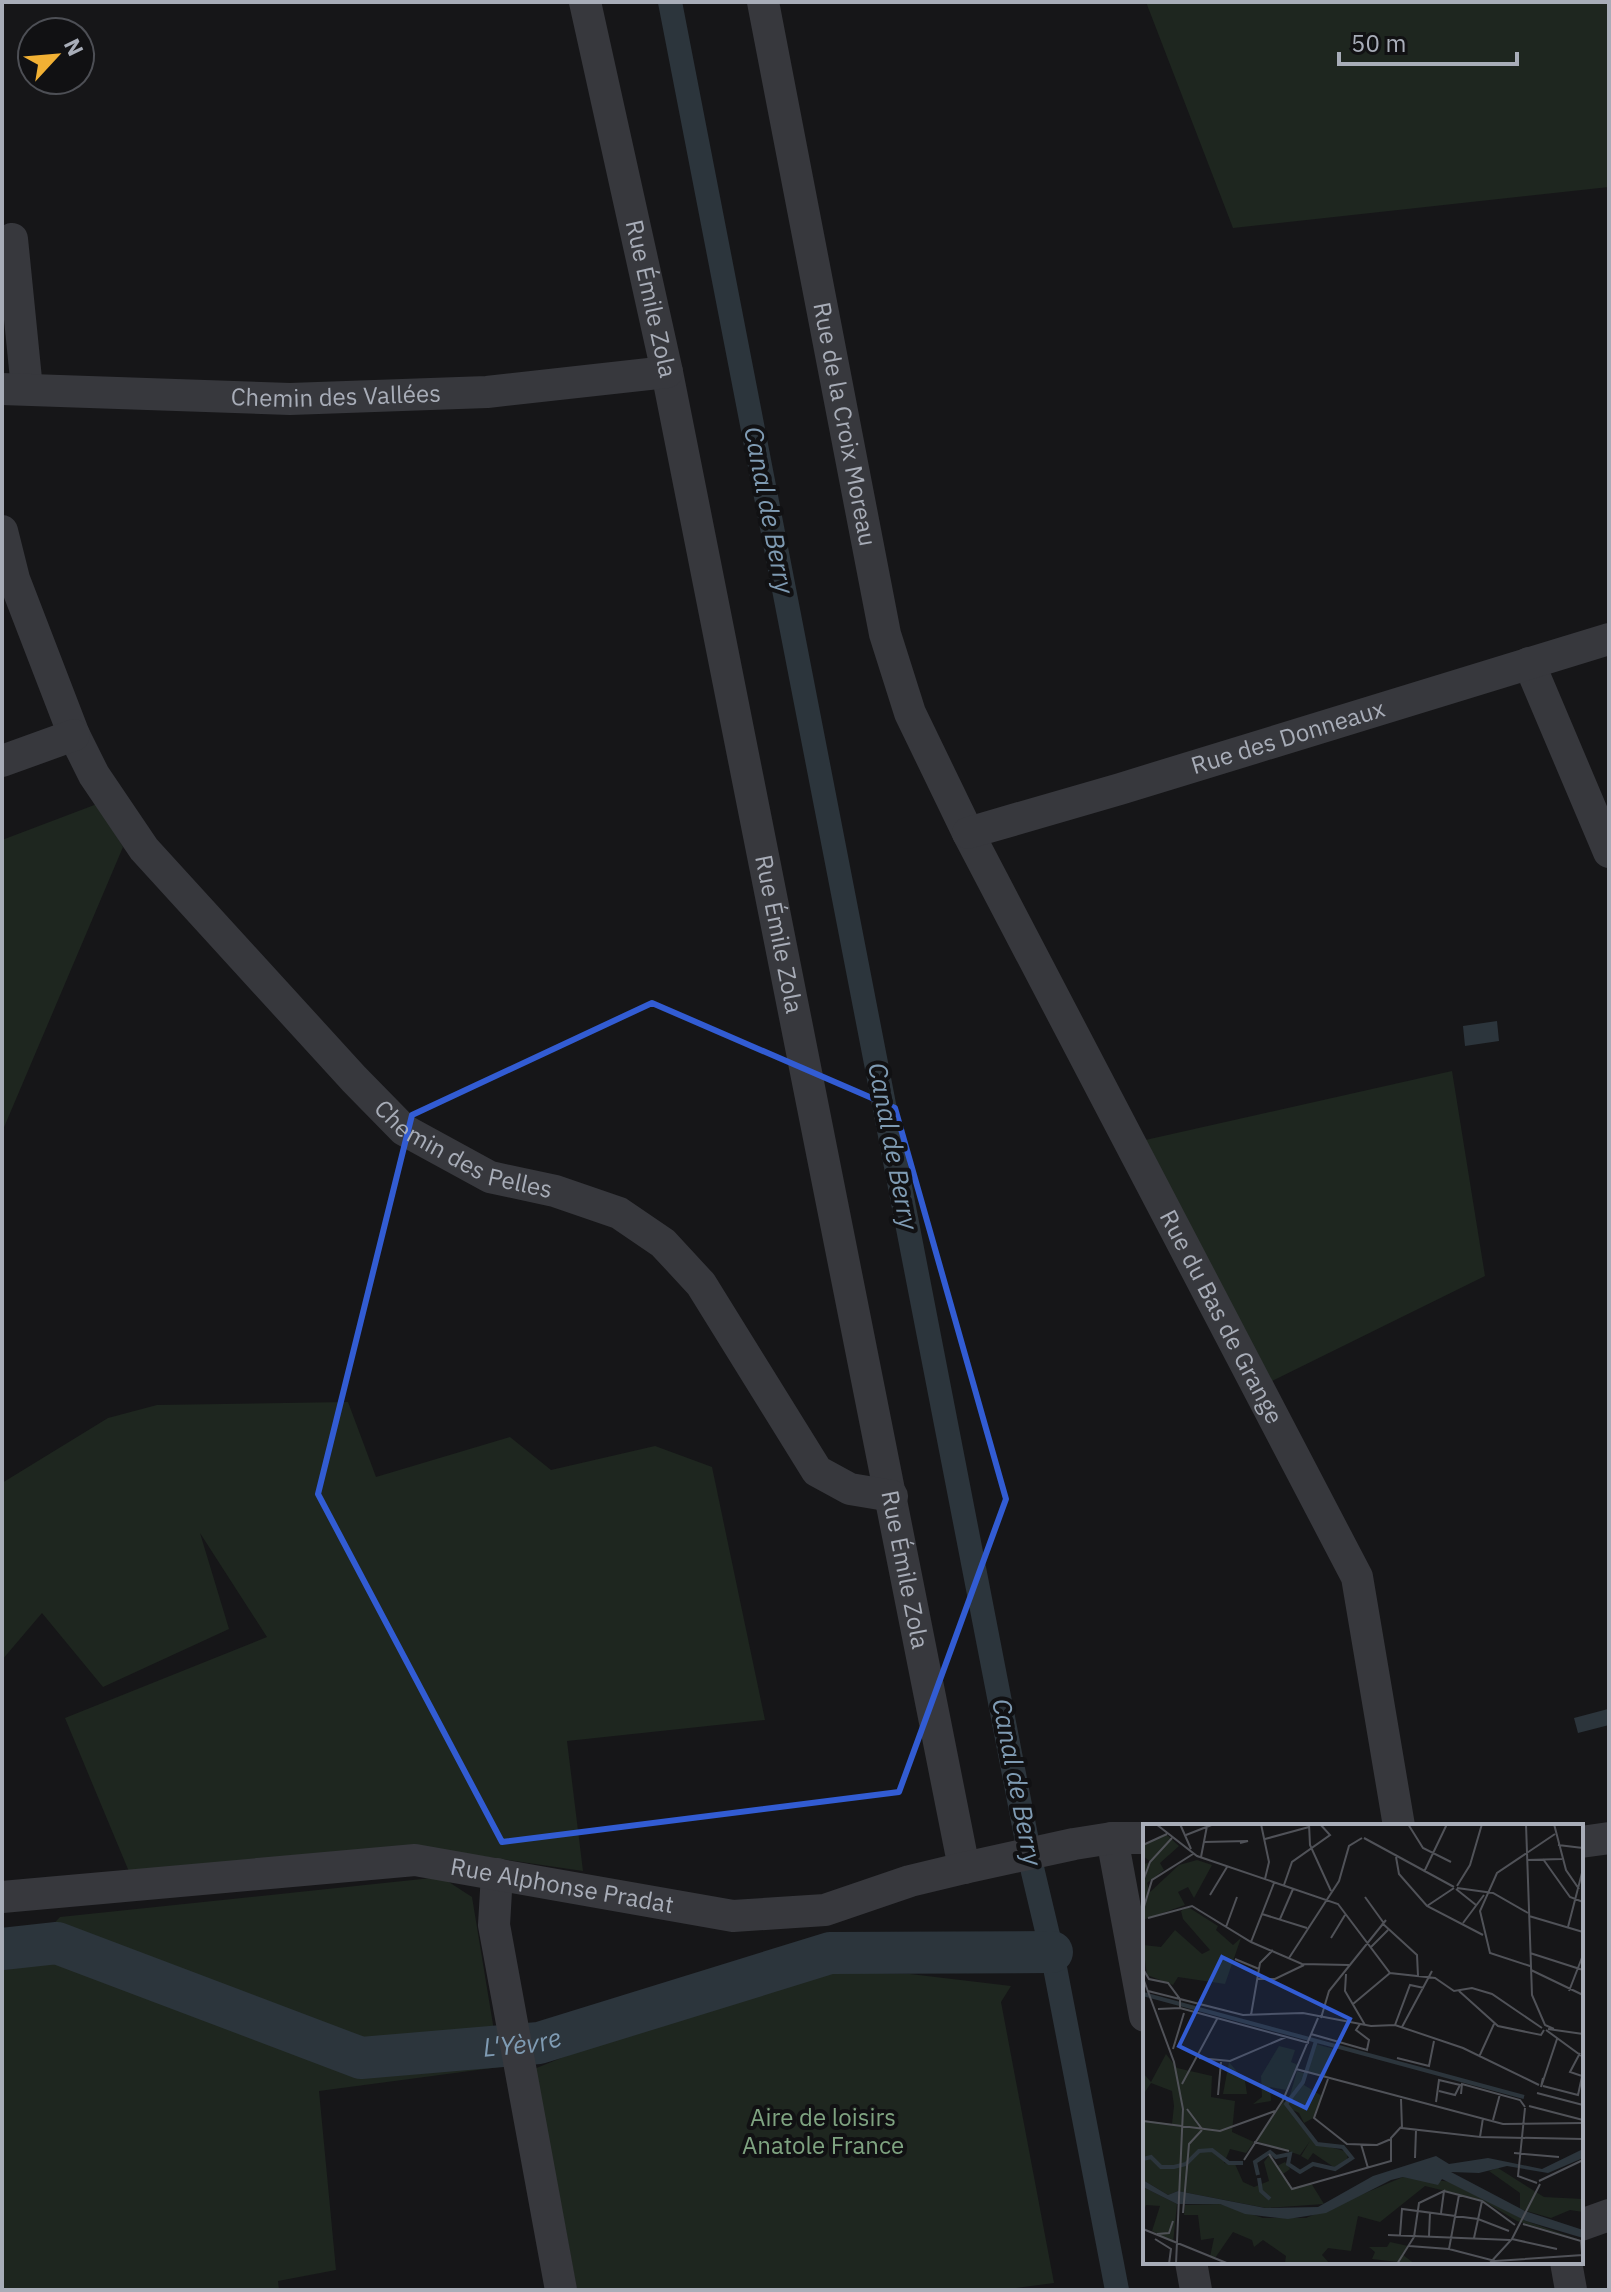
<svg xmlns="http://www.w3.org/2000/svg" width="1611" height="2292" viewBox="0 0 1611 2292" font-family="'IBM Plex Sans',sans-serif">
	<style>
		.green { fill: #1e261f }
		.water { fill: #2c353c }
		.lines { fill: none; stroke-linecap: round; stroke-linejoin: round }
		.canal { stroke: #2c353c; stroke-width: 24 }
		.river { stroke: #2c353c; stroke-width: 42 }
		.minor { stroke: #37383d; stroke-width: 32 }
		.marked { fill: none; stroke: #325cd3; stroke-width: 6; stroke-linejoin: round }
		.labels { text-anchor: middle; stroke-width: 8; stroke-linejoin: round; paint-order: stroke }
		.street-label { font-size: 24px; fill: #a8adb8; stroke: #111113 }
		.park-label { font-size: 24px; fill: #7fa381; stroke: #111113 }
		.water-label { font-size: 26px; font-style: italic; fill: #7f9bb3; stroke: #111113 }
		.inset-river { fill: none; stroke: #2c353c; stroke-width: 4 }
		.inset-road { fill: none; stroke: #505258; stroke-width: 2 }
		.view { fill: #325cd3; fill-opacity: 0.15; stroke: #325cd3; stroke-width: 4 }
		.inset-edge { fill: none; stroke: #a8adb8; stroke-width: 4 }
	</style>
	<rect width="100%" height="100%" fill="#161618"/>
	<path class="green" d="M1146,2h463v185l-376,41z
		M97,804l26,43 -121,285v-292z
		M1452,1071l33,205 -217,107 -127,-242z
		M348,1402l28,75 134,-40 41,33 104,-24 57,21 53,253 -198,21 16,130 -163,-24 -290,27 -65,-156 202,-81 -67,-104 29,96 -126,58 -61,-74 -40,47v-177l106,-65 49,-13z
		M441,1877l31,20 28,170 -181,24 17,179 -58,11 1,9h-277v-320l9,-1 49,-52z
		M776,1971l134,3 101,12 -10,16 53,281 -54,7h-423l-23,-123 -25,-96z"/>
	<path class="water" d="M1497,1021l2,20 -34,5 -2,-20z
		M1608,1709l1,16 -31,8 -4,-15z"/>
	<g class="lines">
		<path class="canal" d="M670,2l363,1870 19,80 65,338"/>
		<path class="river" id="s1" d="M2,1949l55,-6 304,115 178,-15 291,-90 222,-1"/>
		<g class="minor">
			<path id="s2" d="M585,2l82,370 297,1496"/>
			<path id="s3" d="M763,2l122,632 25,79 58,120 389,744 42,249"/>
			<path d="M12,239l15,150"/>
			<path id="s4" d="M2,389l288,10 197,-7 180,-20"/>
			<path id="s5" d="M2,531l12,48 60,156 20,40 50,74 210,230 50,51 86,47 65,14 64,22 44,30 38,41 116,187 33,18 42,7"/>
			<path d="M1529,663l80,189"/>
			<path d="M2,761l72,-26"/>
			<path id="s6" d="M968,833l152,-44 489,-150"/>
			<path d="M1112,1838l33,178"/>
			<path d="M1581,1842l28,-4"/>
			<path d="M497,1874l-3,51 67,365"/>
			<path id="s7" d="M2,1897l413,-37 318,56 92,-6 85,-29 54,-13 110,-24 38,-6h33"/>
			<path d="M1581,2225l28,-10"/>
			<path d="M1191,2262l5,28"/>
			<path d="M1566,2262l5,28"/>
		</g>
	</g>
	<path class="marked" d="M652,1003l243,105 111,391 -107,293 -397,50 -184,-348 94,-379z"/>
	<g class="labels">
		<g class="street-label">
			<text dy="8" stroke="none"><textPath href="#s2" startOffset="304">Rue Émile Zola</textPath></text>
			<text dy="8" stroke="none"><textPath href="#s4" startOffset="334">Chemin des Vallées</textPath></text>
			<text dy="8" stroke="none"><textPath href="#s3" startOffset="430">Rue de la Croix Moreau</textPath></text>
			<text dy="8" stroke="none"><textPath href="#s6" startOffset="334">Rue des Donneaux</textPath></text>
			<text dy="8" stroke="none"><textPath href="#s2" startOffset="952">Rue Émile Zola</textPath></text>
			<text dy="8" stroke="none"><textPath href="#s5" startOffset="796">Chemin des Pelles</textPath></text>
			<text dy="8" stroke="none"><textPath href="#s3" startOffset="1406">Rue du Bas de Grange</textPath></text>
			<text dy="8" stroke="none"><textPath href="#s2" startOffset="1600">Rue Émile Zola</textPath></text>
			<text dy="8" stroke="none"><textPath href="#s7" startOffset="564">Rue Alphonse Pradat</textPath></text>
		</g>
		<g class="park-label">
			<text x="823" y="2126">Aire de loisirs<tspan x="823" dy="28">Anatole France</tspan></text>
		</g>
		<g class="water-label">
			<text transform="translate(769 510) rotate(79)" y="9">Canal de Berry</text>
			<text transform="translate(893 1146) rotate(79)" y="9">Canal de Berry</text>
			<text transform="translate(1017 1782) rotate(79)" y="9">Canal de Berry</text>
			<text dy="9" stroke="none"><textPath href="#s1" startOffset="542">L'Yèvre</textPath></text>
		</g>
	</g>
	<g transform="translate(1143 1824)">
		<rect width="440" height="440" fill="#161618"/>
		<path d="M23,10l13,12 -19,17 4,7 -17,13 3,9 29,-27 18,-5 15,5 -18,33 -6,-11 -10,5 7,13 -42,15 1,-56 7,-2 -8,-6v-12zM45,83l30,19 -2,4 17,15 8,-7 -16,46 -47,-7 -5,8 -26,-10 -4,-30 18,2 14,-17 27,24 8,-4 -27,-31 -2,-8zM173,220l18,5 -9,28 -17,-4zM136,222l16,4 -4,12 7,3 -12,25 -16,-3 1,14 -18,3 9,-7 -1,-21zM23,230l11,14 35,8 -1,21 24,4 -3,31 22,10 -8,11 -16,-4 -6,14 11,1 8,18 11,5 15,-6 -5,-19 6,-8 7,12 8,-4 5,7 -7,5 9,14 19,-5 13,21 -58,4 -88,-17 -10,4 -25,-15v-60l29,4 2,-18 -2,-15 -21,-8 -8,12v-22l8,9zM86,238l16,19 2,13h-24zM154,247l10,3 -3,11 18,11 -9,22 -9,5 -5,-10 -12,-6 28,36 33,9 -1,10 -12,6 -22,-15 -5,7 -7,-4 9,-15 -10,14 -44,-14 28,-40 3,5zM355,344l46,29 39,2v13l-13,-2 -19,8 -31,-9v-16l-31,-22zM260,353l51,5 72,39 57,20 -66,-20 -35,-21 -57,-14 -45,36 -22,-6 -7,35 -23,-3 -6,7 8,9 -45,-1 1,-7 -23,-16 -9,7 -2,-7 -19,-8 -18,26 -5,-1 4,-19 -13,2 -3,-25h-14l1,-10 35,-1 43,14h43zM0,363l34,17 -4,39 -21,-12 8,-25 -14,-1 -3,8zM247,418l18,4 -5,9 12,9 -43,-5 3,-7 -6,-5h18z" fill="#1e261f"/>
		<path d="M440,325v9l-35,15 -41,-7 -28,7 -28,-1 74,39 58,19v8l-57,-17 -84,-42 -4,6 -35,-8 -12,3 -65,33 -38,6 -43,-5 -25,-10h-43l-34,-17v-7l25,15 10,-4 87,17 53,-1 55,-31 63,-20 13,8 39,-6 54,11z" fill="#2c353c"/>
		<path class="inset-river" d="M0,170l381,103M0,335l8,-2 10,10h13l12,-3 13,-13 13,-1 17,13h14M115,351l-3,-13 15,-10 6,5 14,-3 -2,10 12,8 13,-8 22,5 17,-11 -9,-11 -26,-3 -31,-40 17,-22 13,-41M116,354l2,13 9,8"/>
		<path class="inset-road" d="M13,0l41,32 141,48 52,69 45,5 19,13 18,-3 20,6 50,34M37,0l11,25M118,0l8,38 -4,17M166,0l1,21 21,46M265,0l15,24 28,14M383,0l6,171 13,30 9,4M411,0l12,46 13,19M43,11l28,-11M221,14l90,49M122,15l44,-12M61,18l44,-1 -8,2M0,21l24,-11M415,21l25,3M58,33l6,-31M253,33l3,17 28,32 56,29M400,35l27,38 13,5M384,36l35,-1M281,48l23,-48M0,57l7,-19 22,-24M141,61l8,-23 38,-27 -10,-11M314,62l13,-21 12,-41M314,64l36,5 35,20M313,65l20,16M67,71l17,-28M222,73l18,25M284,82l27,-18M0,86l9,-30 41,-26M119,90l45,14M386,92l54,16M5,94l44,-12 59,36 51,22 47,1M137,95l13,-30M239,99l35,32 1,21M320,99l21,-28M83,103l11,-30M425,103l15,-58M188,114l14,-23M108,118l23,-59M228,123l17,-17M387,129l53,17M146,134l50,-77 10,-35 13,-8M92,135l24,10M387,142l-40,-13 -10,-42 17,-38 58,-39M0,145l6,10 19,4 12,16 63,16 60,-2 68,13 24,-1 68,23 76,37M388,146l52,25M203,150l-1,17 20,34M0,154l31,84 9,47 -7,155M114,155h18l29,-14M5,167l32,8v9M316,167l39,35 43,9 3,-5M426,167l14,-36M210,180l37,-31M15,185l22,-1 129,35M108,191l9,-52 13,-13M178,194l8,-27 57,-71M252,201l15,-40 14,3M259,203l30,-56M405,205l35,5M403,206l37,27M168,210l56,16 2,-10 -13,-10 4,-6M30,225l11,-36M437,229l-10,19 12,4M336,233l15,-33M56,234l31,3 56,-24M254,234l32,8 5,-25M153,245l207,55 80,-1M400,254l-2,9 16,-48M185,255l-14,39 33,26 30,1 14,-6M39,260l35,-65M400,262l35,9 5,-23M394,269l46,12M318,270l1,-10 58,16 5,7M75,271l3,-33M258,275l1,29 78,9 3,-19M293,278l3,-22 21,5 -5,10 -16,-4M386,282l54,14M382,284l-7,68 19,7M44,285l15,20M350,296l7,-26M0,297l77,10 55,-20M337,313l103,2M111,318l35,9M218,320l7,24M371,329l45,4M126,330l23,35 99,-28v-23l10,-11M272,334l1,-28M101,336l39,-60 35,-82M396,357l44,-21M301,367l38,10 33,24M40,389l6,-69 13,-14M380,400l58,17 2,23M0,405l86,35M14,410l12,-1 4,-12M245,411l122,5M257,411l2,-26 76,10 31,12M286,412l1,-24M331,414l8,-37M12,415l16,10 -2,15M369,415l45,10M266,422l40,3 46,12 88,-6M306,425l10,-54M254,440l17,-27 5,-34 25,-12 -3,22M346,440l23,-25 28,-55"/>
		<path class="view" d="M79,133l128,62 -44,89 -127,-62z"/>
		<rect width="440" height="440" class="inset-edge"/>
	</g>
	<rect width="1611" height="2292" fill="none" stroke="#a8adb8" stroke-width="8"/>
	<g transform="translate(56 56) rotate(64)"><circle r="38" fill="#111113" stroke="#4d4f55" stroke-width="2"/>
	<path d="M0-6L14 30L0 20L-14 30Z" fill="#f2b134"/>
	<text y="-12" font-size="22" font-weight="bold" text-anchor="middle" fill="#a8adb8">N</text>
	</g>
	<path d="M1339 52v12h178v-12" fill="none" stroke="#a8adb8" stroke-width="4"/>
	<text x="1351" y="52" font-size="24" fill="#a8adb8" stroke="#111113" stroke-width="6" paint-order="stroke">50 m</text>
</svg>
